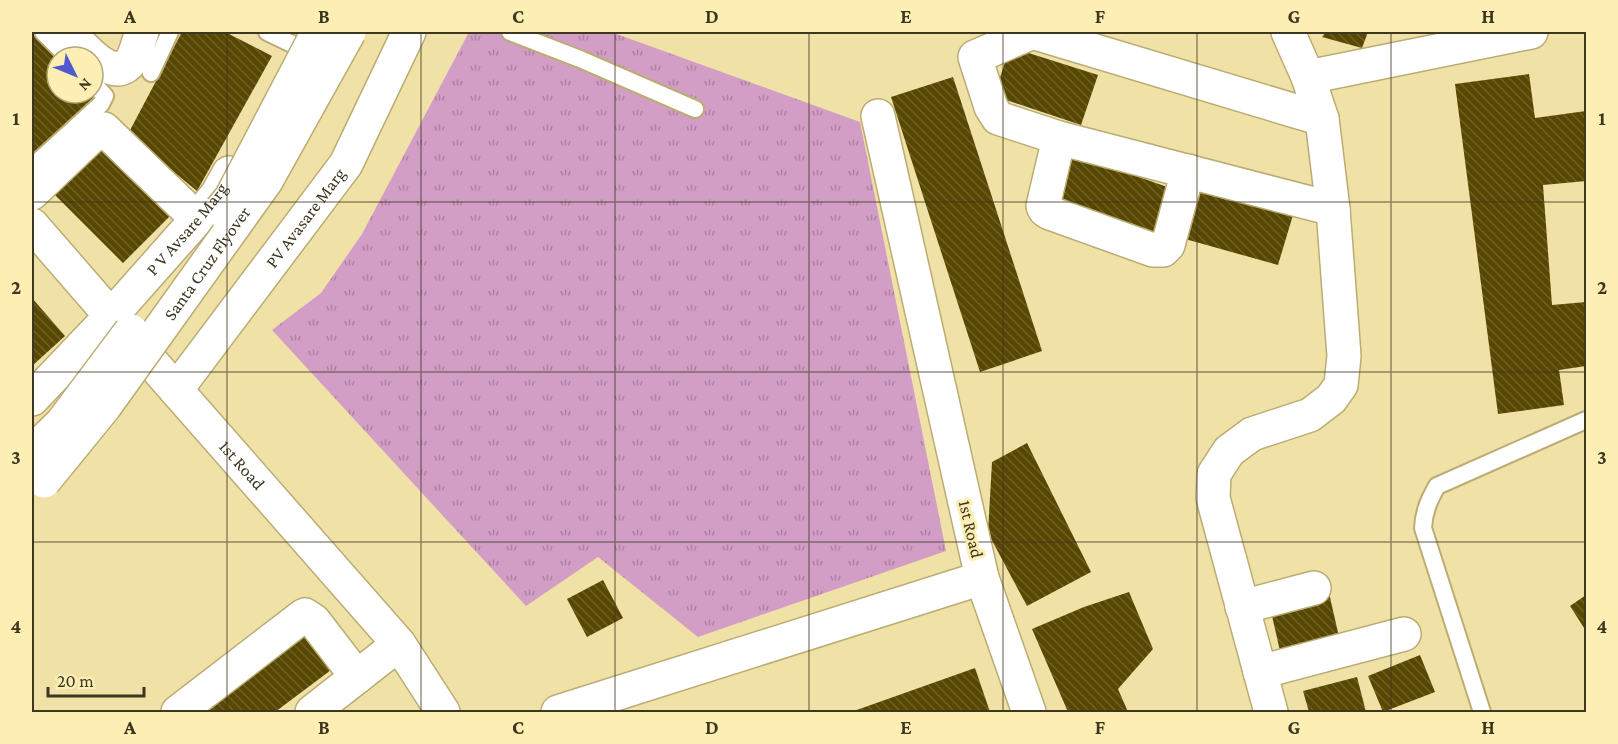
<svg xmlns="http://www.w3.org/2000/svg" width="1618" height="744" viewBox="0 0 1618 744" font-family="'Crimson Pro',serif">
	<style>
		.park { fill: url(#park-tufts) }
		.building { fill: url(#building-back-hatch) }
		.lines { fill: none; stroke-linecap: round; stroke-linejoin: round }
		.service-casing { stroke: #bbac73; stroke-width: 20 }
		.minor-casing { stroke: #bbac73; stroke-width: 36 }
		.tertiary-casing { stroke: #bbac73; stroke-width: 36 }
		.service { stroke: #fff; stroke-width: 16 }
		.minor { stroke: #fff; stroke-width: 33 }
		.tertiary { stroke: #fff; stroke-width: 33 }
		.primary-bridge-casing { stroke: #bbac73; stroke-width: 36; stroke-linecap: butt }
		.primary-bridge { stroke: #fff; stroke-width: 33 }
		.grid { fill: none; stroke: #3e3720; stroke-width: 1.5; stroke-opacity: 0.55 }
		.labels { text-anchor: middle; stroke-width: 6; stroke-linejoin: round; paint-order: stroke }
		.street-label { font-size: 18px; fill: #3e3720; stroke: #fdeeb3 }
		.neatline { fill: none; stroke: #3e3720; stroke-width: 2 }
		.grid-label { font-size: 20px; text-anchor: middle; font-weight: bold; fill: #3e3720 }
	</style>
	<defs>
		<pattern id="park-tufts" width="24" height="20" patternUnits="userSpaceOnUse" patternTransform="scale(1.5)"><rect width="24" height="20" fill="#d39ec6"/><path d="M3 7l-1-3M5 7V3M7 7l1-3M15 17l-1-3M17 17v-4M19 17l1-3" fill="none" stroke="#ad82a0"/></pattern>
		<pattern id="building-back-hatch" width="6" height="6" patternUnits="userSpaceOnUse" patternTransform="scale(1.5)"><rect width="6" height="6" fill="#574700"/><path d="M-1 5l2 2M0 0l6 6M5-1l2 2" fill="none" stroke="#6d6026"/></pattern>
	</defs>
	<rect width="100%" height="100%" fill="#f0e1a6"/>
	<path class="park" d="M469,32h142l249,90 86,429 -248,86 -100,-80 -72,49 -254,-276 49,-37 41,-59z"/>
	<path class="building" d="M32,32h6l19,25v36h36l6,2 -67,63z
		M182,32h43l47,24 -75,135 -69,-57z
		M1326,32h42l-6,16 -40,-11z
		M1010,47l88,28 -17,50 -87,-29z
		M1529,74l6,44 51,-7v70l-43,4 9,120 34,-3v64l-27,4 5,35 -66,9 -43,-330z
		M953,77l89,274 -62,21 -89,-275z
		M103,134l74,75 -54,54 -75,-75z
		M1071,153l99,35 -20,54 -98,-35z
		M1193,187l100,28 -15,50 -100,-28z
		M32,298l33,38 -33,30z
		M1027,443l64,129 -64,34 -39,-73 4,-71z
		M603,580l20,38 -36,19 -20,-38z
		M1129,592l24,57 -35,40 10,23h-60l-36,-83 52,-22z
		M1329,593l10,44 -59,14 -10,-44z
		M1586,595v36l-16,-25z
		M307,622l32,42 -64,48h-87z
		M1420,655l15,37 -52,20 -15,-36z
		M975,668l15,44h-139z
		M1357,677l9,35h-57l-6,-21z"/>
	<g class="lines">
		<defs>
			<path id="service" d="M43,32l25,25
				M267,32l27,13
				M510,32l70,27 115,50
				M151,73l19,-41
				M32,167l69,-63 4,-8 -12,-13
				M1482,712l-59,-184c1,-17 6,-28 14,-42l149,-66"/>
			<g id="minor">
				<path d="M68,32c12,11 40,47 58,34 9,-6 12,-24 16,-34"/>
				<path d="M1032,32l290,87"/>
				<path d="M1033,32l-58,25 16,50 7,11 61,20 274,71"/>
				<path d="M1308,77l223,-45"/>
				<path d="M1059,138l-16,68 2,4 5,3 103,37h10l5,-5 20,-74"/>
				<path d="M32,193l63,-60 4,-3 5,-1 93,90"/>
				<path d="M32,225l79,91"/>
				<path id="s1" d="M176,390l223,254 44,68"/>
				<path d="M982,578l47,134"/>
				<path d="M1242,607l72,-19"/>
				<path d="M1260,672l144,-38"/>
				<path d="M178,712l125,-96 2,-1 9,6 43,56"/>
				<path d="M312,712l87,-68"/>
				<path d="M558,712l424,-134 -104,-462"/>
				<path d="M1271,712l-58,-214 1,-24 15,-23 23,-17 58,-19 21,-16 10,-14 3,-29 -5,-67 -6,-80 -11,-90 -14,-42 -20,-45"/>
			</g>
			<g id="tertiary">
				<path id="s2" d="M111,316l65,74 170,-226 63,-132"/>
				<path id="s3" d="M32,399l79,-83 86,-97 21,-26 11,-20"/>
			</g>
		</defs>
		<use href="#service" class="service-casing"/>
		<use href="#minor" class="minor-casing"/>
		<use href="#tertiary" class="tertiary-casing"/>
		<use href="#service" class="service"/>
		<use href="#minor" class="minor"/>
		<use href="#tertiary" class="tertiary"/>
		<defs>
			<g id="primary-bridge">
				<path d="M221,210l10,-12 87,-166"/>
				<path d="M32,452l30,-29 69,-92"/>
				<path id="s4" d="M44,481l61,-75 161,-225 83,-149"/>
			</g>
		</defs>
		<use href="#primary-bridge" class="primary-bridge-casing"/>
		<use href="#primary-bridge" class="primary-bridge"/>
	</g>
	<path class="grid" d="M227,32v680M421,32v680M615,32v680M809,32v680M1003,32v680M1197,32v680M1391,32v680M32,202h1554M32,372h1554M32,542h1554"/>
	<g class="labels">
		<g class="street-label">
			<text dy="6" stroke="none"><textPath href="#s2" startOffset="314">PV Avasare Marg</textPath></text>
			<text dy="6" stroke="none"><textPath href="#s3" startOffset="230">P V Avsare Marg</textPath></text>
			<text dy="6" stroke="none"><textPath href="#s4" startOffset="272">Santa Cruz Flyover</textPath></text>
			<text dy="6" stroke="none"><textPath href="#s1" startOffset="100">1st Road</textPath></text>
			<text transform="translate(971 529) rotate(77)" y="6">1st Road</text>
		</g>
	</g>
	<rect width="1618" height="744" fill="none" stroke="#fdeeb3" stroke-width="66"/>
	<g transform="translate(75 75) rotate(133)"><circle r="28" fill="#fdeeb3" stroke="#b1a578" stroke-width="1.5"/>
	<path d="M0-4.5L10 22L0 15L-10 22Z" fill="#5059cf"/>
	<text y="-9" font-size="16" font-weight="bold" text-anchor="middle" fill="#3e3720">N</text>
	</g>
	<path d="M48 687v9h96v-9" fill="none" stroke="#3e3720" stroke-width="3"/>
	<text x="57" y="687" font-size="18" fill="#3e3720" stroke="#fdeeb3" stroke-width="4.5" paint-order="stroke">20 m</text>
	<rect x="33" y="33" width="1552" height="678" class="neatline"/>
	<g class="grid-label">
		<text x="130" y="23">A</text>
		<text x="324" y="23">B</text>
		<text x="518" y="23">C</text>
		<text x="712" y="23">D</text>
		<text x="906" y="23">E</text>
		<text x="1100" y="23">F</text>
		<text x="1294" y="23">G</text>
		<text x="1488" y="23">H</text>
		<text x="16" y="125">1</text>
		<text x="1602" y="125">1</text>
		<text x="16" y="294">2</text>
		<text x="1602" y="294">2</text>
		<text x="16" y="464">3</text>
		<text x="1602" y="464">3</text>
		<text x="16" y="633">4</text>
		<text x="1602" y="633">4</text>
		<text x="130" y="734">A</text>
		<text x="324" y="734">B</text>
		<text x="518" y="734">C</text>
		<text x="712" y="734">D</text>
		<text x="906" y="734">E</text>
		<text x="1100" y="734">F</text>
		<text x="1294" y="734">G</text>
		<text x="1488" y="734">H</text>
	</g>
</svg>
